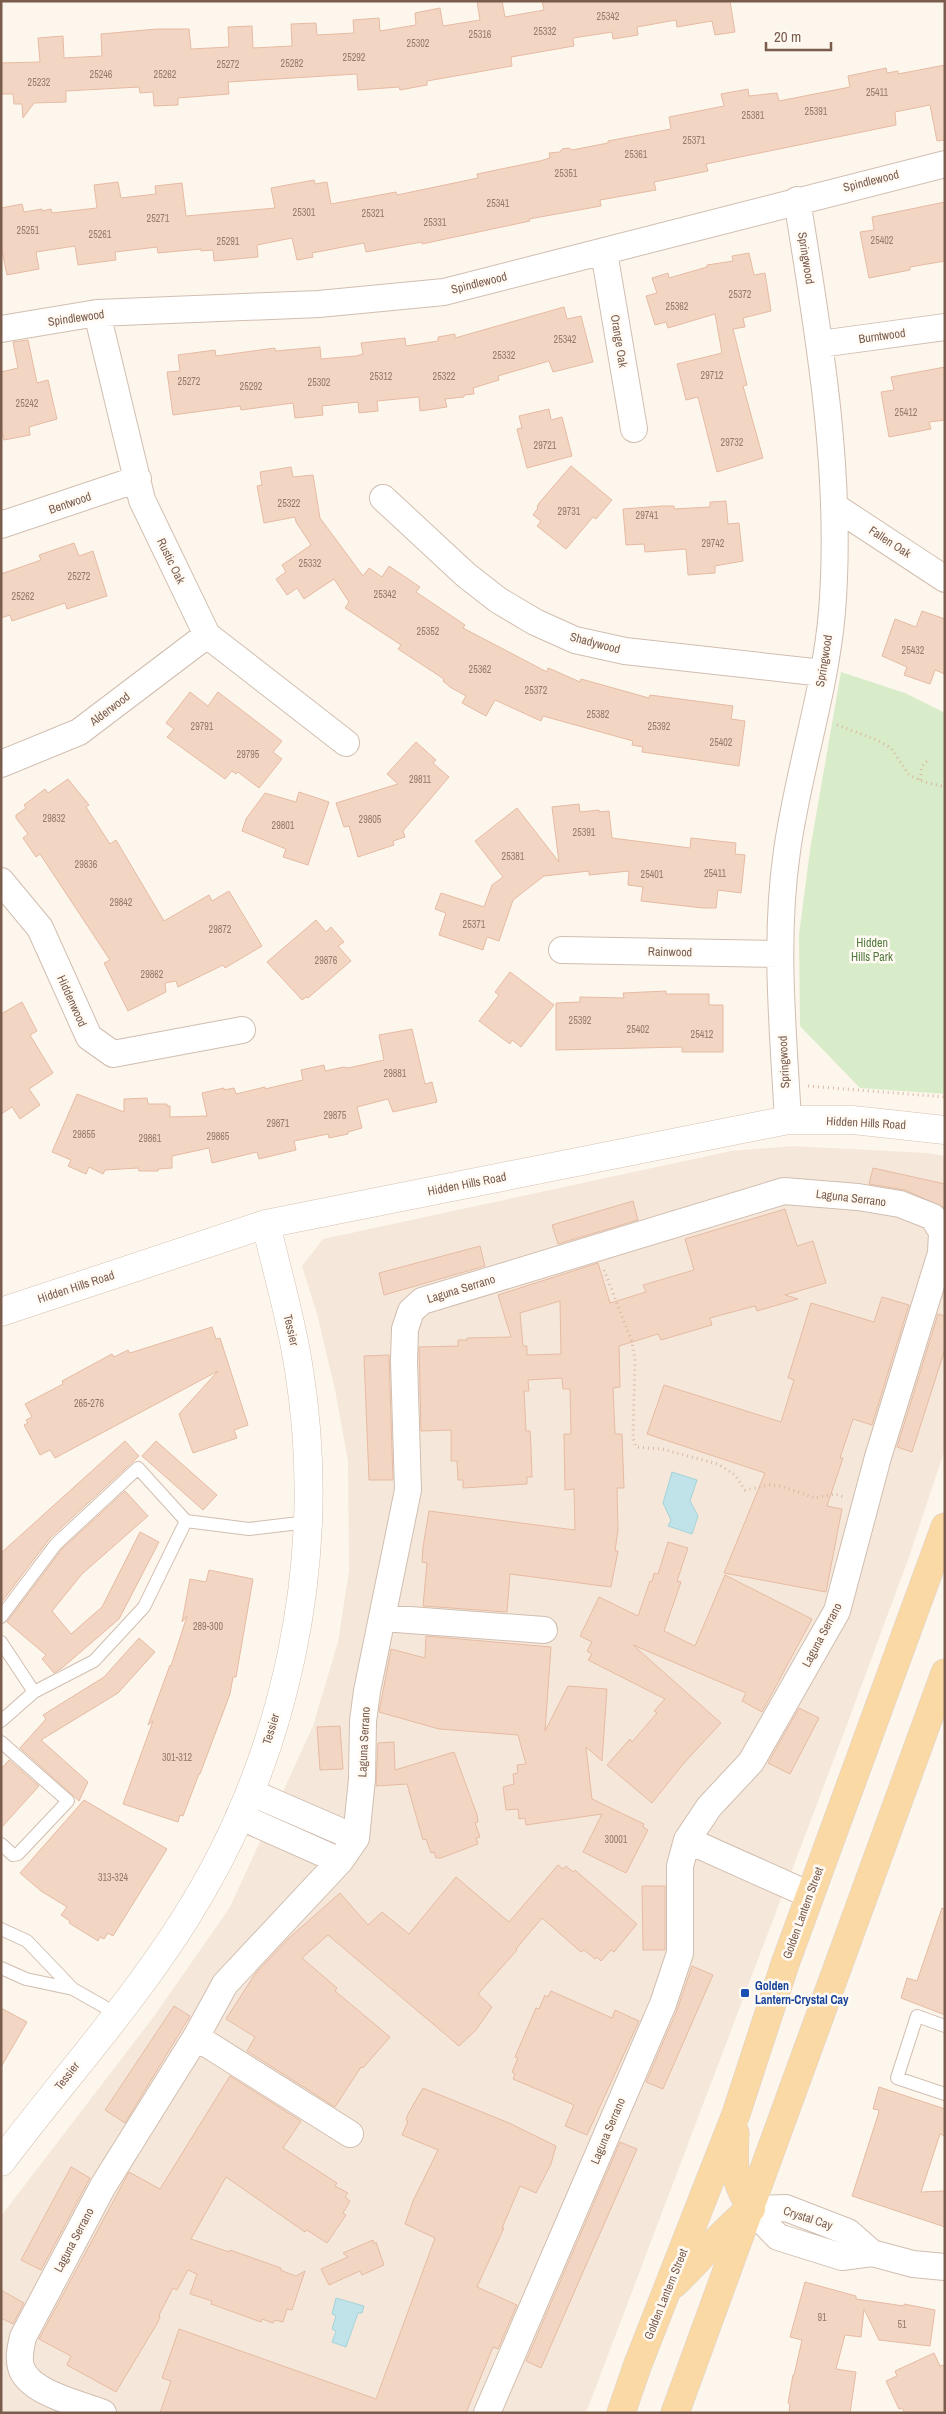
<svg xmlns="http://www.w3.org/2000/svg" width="946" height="2414" viewBox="0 0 946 2414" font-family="'Archivo Narrow',sans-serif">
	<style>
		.residential { fill: #f5e8da }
		.green { fill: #d8ecc9 }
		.water { fill: #bfe3e8; stroke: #a5d3da }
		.building { fill: #f3d5c3; stroke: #e6bba3; fill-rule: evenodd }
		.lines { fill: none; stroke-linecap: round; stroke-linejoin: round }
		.lane-casing { stroke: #d1beb0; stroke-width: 14 }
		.street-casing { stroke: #d1beb0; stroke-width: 28 }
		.secondary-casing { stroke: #d6c0b0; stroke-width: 29 }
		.primary-casing { stroke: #dad1cd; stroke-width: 29 }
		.path { stroke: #d9b8a5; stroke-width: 3; stroke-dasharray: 1 4; stroke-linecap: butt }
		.lane { stroke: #fff; stroke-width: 12 }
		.street { stroke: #fff; stroke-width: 26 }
		.secondary { stroke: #fff; stroke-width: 28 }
		.primary { stroke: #fbd9a5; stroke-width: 28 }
		.transit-dot { fill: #1a4fb4; stroke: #fffaf3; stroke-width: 2 }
		.labels { text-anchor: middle; stroke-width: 5; stroke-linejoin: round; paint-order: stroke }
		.number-label { font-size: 10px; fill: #987a6a }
		.street-label { font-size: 12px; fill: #7a5c4d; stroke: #fffaf3 }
		.park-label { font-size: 12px; fill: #537a41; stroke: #fffaf3 }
		.transit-label { font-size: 12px; font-weight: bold; fill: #164399; stroke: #fffaf3; text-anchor: start }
	</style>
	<rect width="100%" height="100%" fill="#fdf6ec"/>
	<path class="residential" d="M793,1146l134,7 18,3v293l-36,108 -64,173 -259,683h-585v-197l154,-201 75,-108 83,-181 25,-84 11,-71 -1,-110 -13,-71 -18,-76 -15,-48 21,-27 408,-88z"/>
	<path class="green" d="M841,672l64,21 40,20v381l-85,-6 -60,-62 -1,-91 11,-85z"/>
	<path class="water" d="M672,1472l25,8 -7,21 8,15 -6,18 -24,-8 3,-6 -8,-17z
		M336,2298l28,8 -2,7h-4l-12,34 -14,-5 4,-11 -4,-2 4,-13 -4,-2z"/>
	<path class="building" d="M477,1h25l3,16 39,-7 -2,-9h188l5,31 -20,3 -3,-14 -35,6 -1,-7 -39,7 1,8 -25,4 -1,-7 -39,6 1,8 -63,11 1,9 -85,15v4l-27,5 -1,-3 -41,3 -1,-16 -129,8 1,12 -51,4v7l-24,1 -1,-14 -13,1 -1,-6 -73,4v11l-32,1 -11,15 -1,-14h-8l-1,-10h-12v-31l39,-1 -2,-24 25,-2 1,22 38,-2 -1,-22 56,-5h32l2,20 38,-2 -1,-20 24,-1 1,22 39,-2 -1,-22 25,-1 1,12 37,-2 -1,-13 26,-2 1,13 36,-6 -1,-12 25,-5 3,18 37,-6z
		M945,65v75l-8,1 -7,-36 -35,7 1,13 -190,39 2,7 -54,11 2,8 -56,10 1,6 -72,13 1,2 -108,23v-2l-56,10 -2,-9 -52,10 1,4 -16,3 -5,-22 -35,7 1,12 -44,4 -1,-11 -12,1v-2l-43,4 -1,-6 -42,5 1,8 -38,5 -3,-19 -39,6 3,17 -32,6 -6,-29v-38l21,-4 2,8 18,-3v2l9,-2 1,4 45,-5 -3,-23 24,-3 3,16 35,-4 -1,-8 27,-3 4,33 89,-8 -4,-20 43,-8 1,4 12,-2 4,22 65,-12 1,3 81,-17 -1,-4 63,-13 10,-3 -1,-5 11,-1 2,-3 7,-1 3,2 36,-7v-2l63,-12 -2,-12 55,-11 -3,-12 27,-5 1,7 28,-3 2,8 71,-14 -2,-11 38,-8 1,5 11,-2v3z
		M945,202v59l-35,6v3l-41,8 -9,-46 14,-2 -2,-13z
		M749,253l5,22 11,-2 6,38 -28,7 2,9 -12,2 14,56 -4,1 20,72 -46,14 -19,-75 -12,3 -9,-36 45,-11 -7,-39 -47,14 -2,-6 -11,3 -9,-29 11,-3 -5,-15 16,-5 1,5 38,-11v-2l26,-4 -1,-5z
		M564,307l3,12 14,-3 12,46 -40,10 -4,-11 -51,15 1,4 -26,8 1,6 -10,1v2l-19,2 2,8 -27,4 -1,-14 -42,4 1,10 -19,2 -1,-11 -36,4 1,9 -28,3 -2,-15 -52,7 -1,-4 -67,9 -6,-43 13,-1 -2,-16 37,-5 1,6 59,-8v3l45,-4 1,12 35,-3 7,-2 -2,-11 44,-5 1,8 32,-5v-4l17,-3v4z
		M28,340l9,43 11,-3 9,39 -28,8 1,8 -26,5 -3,-14v-54l17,-4 -5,-26z
		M945,367v53l-16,2 2,7 -42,8 -8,-45 13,-2 -3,-13z
		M549,409l2,11 11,-3 10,39 -45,12 -10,-39 5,-1 -3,-12z
		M571,466l41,34 -16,19 -3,-2 -27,32 -29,-23 4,-5 -8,-6 5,-7 -1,-1 2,-4z
		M291,467l2,10 20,-2 7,43 43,58 6,-8 13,9 7,-11 31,21 -4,5 49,33 -2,3 84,44 1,-4 5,2 27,12 1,-3 68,19 1,-3 83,11 -2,13 14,2 -6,45 -97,-14 1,-5 -11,-2 1,-4 -90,-25 -2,5 -46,-21 -9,16 -24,-13 4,-7 -16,-9 -7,-6 1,-2 -46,-30 3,-4 -56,-37 4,-6 -15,-23 -30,20 -7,-11 -10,7 -11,-16 10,-7 -4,-7 29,-20 -15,-23 -1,-5 -31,6 -7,-37 5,-1 -2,-13z
		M726,501l2,23 11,-1 4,38 -28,5v7l-27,2 -2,-26 -41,3 -1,-8 -18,1 -3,-36 39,-3h12v3l36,-2v-5z
		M74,543l5,13 14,-5 14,45 -40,13 -2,-6 -53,18 -2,-6 -9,3v-44l40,-14 -2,-5z
		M922,611l23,8v55l-10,-4 -5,14 -26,-9 3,-8 -25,-11 13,-37 21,8z
		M190,692l18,14 10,-14 64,49 -9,11 9,7 -23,29 -21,-16 -2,2 -4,-3 -7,8 -58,-42 7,-8 -8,-6z
		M416,742l20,18 -3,3 16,14 -46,54 2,6 -12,4 1,4 -36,12 -9,-31 -5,1 -8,-24 62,-19 -11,-10z
		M68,779l21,26 -3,2 24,37 6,-4 48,81 45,-26 3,6 17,-10 33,55 -37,22 -2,-3 -45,22 -2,-6 -11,2 1,9 -38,19 -24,-48 6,-3 -70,-106 -4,3 -13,-19 5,-4 -12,-16v-3l10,-7 -2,-3 21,-16 3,4z
		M299,792l30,10 -21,63 -25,-8 3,-8 -44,-18 4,-12 19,-26 31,9z
		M579,804l1,8 19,-2v2l10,-1 3,27 78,10 1,-10 45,5 -1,11 10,1 -4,38 -23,-3 -2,18h-13l-62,-7 2,-14 -15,-2 1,-14 -40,4v-4l-45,5 -31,24 -14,41 -12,-4 -4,13 -44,-15 7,-22 -11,-4 6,-16 43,14 8,-22 11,-8 -28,-36 42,-33 42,54 -7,-55z
		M316,920l10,12 5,-5 13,15 -6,4 13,15 -43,37 -2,-1 -4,3 -35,-38z
		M510,972l44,33 -33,42 -9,-7 -2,4 -31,-23 20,-26 -4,-3z
		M666,991v3h43v11h14v47h-41v-5l-126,3v-47l24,-1v-5l44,1 -1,-5z
		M22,1002l15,29 -7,4 23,38 -24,16 11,16 -20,14 -8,-12 -11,7v-100z
		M412,1029l13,55 7,-2 5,20 -44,10 -5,-13 -31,8 5,21 -14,4v2l-19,4 -1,-4 -34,7 2,9 -37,9 -2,-7 -45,11 -3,-15 -37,8v12l-14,1v2h-19l-1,-3 -33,2 -2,4 -14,-7 -3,7 -18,-8 3,-6 -19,-8 25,-58 47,18v-13l23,-1 1,6h19v2h3v11l37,-1 -5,-23 22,-5v2l10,-2 2,6 29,-7v2l38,-9 -2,-10 23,-5 1,6 19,-4 4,1 36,-8 -5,-25z
		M873,1168l72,16v24l-40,-18 -36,-6z
		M633,1201l5,19 -80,24 -6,-19z
		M785,1209l12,37 16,-5 13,42 -41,12 13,4 -41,12 -2,-5 -45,12 2,7 -51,15 -3,-6 -39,12 1,41 -7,1 2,46h7l2,54h-7l1,42 -3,21h3l-7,36 -101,-13 -3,38 -84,-6 4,-43 -5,-1 1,-15 6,-36 146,19 -1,-41 -9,1 -1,-56h7l-1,-45h-7l-1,-11 -34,2 1,11h-5l2,40h4l1,17 1,29h-5v7l-64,4v-8h-5l-1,-19h-6v-31l-30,1 -2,-84 39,-1v-6h9v-2l44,-1 -13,-42 100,-32 12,40 36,-11 -3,-7 51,-15 -9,-31zM560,1301l1,53 -34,1v-9h-4l-3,-33z
		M480,1246l5,20 -101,29 -5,-22z
		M882,1297l27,8 -37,120 -19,-6 -13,39h3l-16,48 15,3 -16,83 -102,-19 41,-100 -118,-39 17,-49 117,37 13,-42 -6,-2 23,-75 63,19z
		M938,1314l7,2v33l-33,103 -15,-5z
		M212,1327l4,12 4,-1 28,87 -14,5 3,8 -44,15 -14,-39 39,-43 -163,87 -5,-8 -10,5 -16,-30 4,-2 -2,-3 6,-3 -7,-13 38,-20 -1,-3 50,-27 2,3 14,-7 2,3z
		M389,1355l4,125h-24l-5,-124z
		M125,1441l14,15 -89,82 -49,65v-50z
		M156,1441l61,54 -14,15 -61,-54z
		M125,1491l23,25 -66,58 -30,37 19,23 31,-27 38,-75 19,10 -40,77 -57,49 -8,5 -12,-14 4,-4 -39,-33 55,-73z
		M668,1542l20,6 -11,33 4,1 -17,49 31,15 30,-71 87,44 -50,93 -20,-11 4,-8 -113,-48 88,78 -37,40 -32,40 -45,-38 23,-26 2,3 25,-29 -3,-2 11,-12 -77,-39 4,-6 -5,-3 5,-9 -12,-6 19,-39 39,19 12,-35 2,1 2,-9 4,1z
		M209,1570l44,9 -17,98h-3l-3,17 -30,80h-1l-16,42 -3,-1 -2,7 -55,-18 30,-83 -5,4 22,-60 1,1 16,-50 -5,6 8,-43 16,3z
		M426,1636l125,11 -6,84 23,-45 39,3 -5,72 -16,-14 6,52 52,25 -1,3 5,3 -22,43 -43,-21 19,-38 -76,11 -1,-7 -6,1 -1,-10 -12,1 -3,-23 11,-3 -1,-10 5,-1 -1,-8 9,-1 -8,-29 -79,-6 -60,-17 12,-63 34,9z
		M139,1638l16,14 -37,41 -77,47 47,42 -9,19 -59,-53 26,-29 -3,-4 61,-38z
		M799,1708l20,10 -29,56 -22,-11z
		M340,1726l3,43 -23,1 -3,-43z
		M394,1742l1,28 59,-18 23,63 1,7 -3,1 5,14 -4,1 2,6 -37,14h-5l-2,-6 -3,1 -5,-14 -3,1 -16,-56 -31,2 2,-43z
		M9,1760l30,26 -38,42v-59z
		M84,1800l83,49 -54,87 -5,-3 -4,6 -4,-2 -2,4 -29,-18 1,-2 -9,-6 6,-8 -26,-16 -21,-18z
		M558,1865l5,4 3,-3 7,6 2,-2 62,54 -23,28 -3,-2 -10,11 -4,-4 -2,2 -11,-9 -3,2 -39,-34 -26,31 1,1 -39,44 14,13 -16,23 -17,16 -131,-111 -26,23 35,30 -2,3 55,46 -27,31 -2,-1 -26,40 -88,-56 8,-14 -29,-18 29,-45 33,-35 52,-46 28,32 14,-13 27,22 47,-57 53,45z
		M642,1886h23v64h-22z
		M942,1908l3,1v106l-44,-17 6,-20 10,3z
		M692,1966l21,9 -50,114 -17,-7 31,-72z
		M551,1991l61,27 3,-8 24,11 -52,114 -22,-9 9,-21 -61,-26 2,-5 -3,-2 6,-14 -3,-1 21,-49 3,1 6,-14 3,2z
		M174,2006l16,10 -65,107 -20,-13z
		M1,2008l26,14 -26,45z
		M230,2076l71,45 -18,27 54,35 -2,3 13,7 -3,4 5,4 -7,12 3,2 -19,28 -20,-13 -2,2 -79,-55 -35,62 38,13 1,-2 51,18 -1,2 16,6 9,-5 -13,39 -5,-1 -4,13 -8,-2 -2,3 -11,-4 -1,3 -50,-18 1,-3 -22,-7 7,-20 -9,-4 -11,20 -4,-2 -14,27 1,1 -2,6 -42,70 -49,-27 4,-9 -32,-17 90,-167 31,17z
		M879,2087l66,22v27l-5,-2 -19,58 24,-1v36l-93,-31 26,-81 1,-5 -6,-1z
		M423,2088l86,35 47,23 -5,18 -15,29 -16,-7 -18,42h2l-27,59 40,18 -19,44 -5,-2 -27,66h-306l11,-32 -9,-3 17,-49 197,70 59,-161 -30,-14 8,-23 25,-51 -36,-15 6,-14 -2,-1 2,-6z
		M620,2142l17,7 -96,219 -15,-7z
		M71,2167l19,11 -49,92 -20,-10z
		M373,2240l1,4 2,-2 8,23 -22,10 -2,-4 -31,14 -8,-16 27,-12 -5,-4z
		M805,2282l51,14v3l48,7v-2l31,6 -5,36 -51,-6 -15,-31 -3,28 -16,-2 -9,34 20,3 -6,41h-61l1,-9 -2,-1 5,-28h1l8,-35 -12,-3z
		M1,2290l23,13 -11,21 -12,-6z
		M934,2353l6,13 5,-1v48h-40l-3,-5 -3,1 -13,-28 11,-5 -2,-5z"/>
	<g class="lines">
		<defs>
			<path id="lane" d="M1,1617l55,-73 82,-76 48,53 63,8 59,-7
				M1,1642l33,50
				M1,1721l33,-29 60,-31 50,-54 42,-86
				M1,1742l67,59 -50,53 -5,1 -12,-11
				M1,1929l26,12 46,48 44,25
				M1,1968l25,11 47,10
				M945,2026l-28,-10 -20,62 48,16"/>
			<path id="street" d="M604,252l30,177
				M97,313l45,187 65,135 139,108
				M1,329l96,-16 222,-9 125,-12 501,-128
				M820,344l125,-17
				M383,498l83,77 32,25 37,22 40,18 50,11 198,22
				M834,506l111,73
				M1,525l137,-46
				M1,764l78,-32 128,-97
				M1,881l39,47 49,109 24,17 129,-24
				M562,950l216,4
				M788,1120c-5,-90 -14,-180 -1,-269 11,-80 38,-158 45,-239 11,-137 -13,-276 -35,-412
				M383,1618l161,12
				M250,1792l106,46
				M239,1816l101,45
				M687,1840l123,55
				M196,2037l154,97
				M751,2209l27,28 64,20 30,-4 41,11 32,3
				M751,2209l35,-1 62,24 24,21
				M103,2413c-22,-9 -75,-20 -82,-46 -3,-10 0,-20 2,-30l80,-151 93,-149 29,-53 115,-123 16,-23 6,-59 1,-58 4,-30 41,-201 -4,-129 1,-32 6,-18 11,-10 362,-110 74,6 42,7 33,13 9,15 -1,21 -63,204 -41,154 -86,151 -42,45 -22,33 -7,26v87l-17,51 -176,409"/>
			<path id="secondary" d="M1,1312l265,-88 522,-104h65l92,10
				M1,2162c61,-81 130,-157 184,-243 102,-161 144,-361 114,-549 -7,-49 -22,-98 -33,-146"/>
			<path id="primary" d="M735,2133c-2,36 -2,44 16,76
				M674,2284c26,-25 48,-52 76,-75
				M621,2413l17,-49 98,-250 49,-150 160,-437
				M675,2413l270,-740"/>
		</defs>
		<use href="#lane" class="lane-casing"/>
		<use href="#street" class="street-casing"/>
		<use href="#secondary" class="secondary-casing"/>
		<use href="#primary" class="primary-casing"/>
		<path class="path" d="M837,725l40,15 14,8 18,27 15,7 21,5
			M920,780l2,-14 5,-5
			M808,1086l137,11
			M604,1270l28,72 3,18 -2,78 3,9 26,2 56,15 17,11 10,15 25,-5 10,1 35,12 19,-4 10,3"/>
		<use href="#lane" class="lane"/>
		<use href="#street" class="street"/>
		<use href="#secondary" class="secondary"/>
		<use href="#primary" class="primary"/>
	</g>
	<rect class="transit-dot" x="740" y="1988" width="10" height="10" rx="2.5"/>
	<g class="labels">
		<g class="number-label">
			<text x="608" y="20">25342</text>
			<text x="545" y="35">25332</text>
			<text x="480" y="38">25316</text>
			<text x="418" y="47">25302</text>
			<text x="354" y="61">25292</text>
			<text x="292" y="67">25282</text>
			<text x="228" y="68">25272</text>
			<text x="101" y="78">25246</text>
			<text x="165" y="78">25262</text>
			<text x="39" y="86">25232</text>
			<text x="877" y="96">25411</text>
			<text x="816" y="115">25391</text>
			<text x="753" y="119">25381</text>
			<text x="694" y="144">25371</text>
			<text x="636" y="158">25361</text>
			<text x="566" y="177">25351</text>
			<text x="498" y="207">25341</text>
			<text x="304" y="216">25301</text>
			<text x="373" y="217">25321</text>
			<text x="158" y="222">25271</text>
			<text x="435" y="226">25331</text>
			<text x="28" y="234">25251</text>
			<text x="100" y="238">25261</text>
			<text x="882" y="244">25402</text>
			<text x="228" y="245">25291</text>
			<text x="740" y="298">25372</text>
			<text x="677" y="310">25362</text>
			<text x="565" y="343">25342</text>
			<text x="504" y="359">25332</text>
			<text x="712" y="379">29712</text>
			<text x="381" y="380">25312</text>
			<text x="444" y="380">25322</text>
			<text x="189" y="385">25272</text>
			<text x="319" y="386">25302</text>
			<text x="251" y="390">25292</text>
			<text x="27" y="407">25242</text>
			<text x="906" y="416">25412</text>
			<text x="732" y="446">29732</text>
			<text x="545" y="449">29721</text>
			<text x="289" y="507">25322</text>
			<text x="569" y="515">29731</text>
			<text x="647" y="519">29741</text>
			<text x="713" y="547">29742</text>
			<text x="310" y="567">25332</text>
			<text x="79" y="580">25272</text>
			<text x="385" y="598">25342</text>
			<text x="23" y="600">25262</text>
			<text x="428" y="635">25352</text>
			<text x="913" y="654">25432</text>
			<text x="480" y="673">25362</text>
			<text x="536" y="694">25372</text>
			<text x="598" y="718">25382</text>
			<text x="202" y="730">29791</text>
			<text x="659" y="730">25392</text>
			<text x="721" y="746">25402</text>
			<text x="248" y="758">29795</text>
			<text x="420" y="783">29811</text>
			<text x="54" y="822">29832</text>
			<text x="370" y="823">29805</text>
			<text x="283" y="829">29801</text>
			<text x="584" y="836">25391</text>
			<text x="513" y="860">25381</text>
			<text x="86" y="868">29836</text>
			<text x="715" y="877">25411</text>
			<text x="652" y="878">25401</text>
			<text x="121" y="906">29842</text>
			<text x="474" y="928">25371</text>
			<text x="220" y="933">29872</text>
			<text x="326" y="964">29876</text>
			<text x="152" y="978">29862</text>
			<text x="580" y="1024">25392</text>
			<text x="638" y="1033">25402</text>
			<text x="702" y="1038">25412</text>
			<text x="395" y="1077">29881</text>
			<text x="335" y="1119">29875</text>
			<text x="278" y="1127">29871</text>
			<text x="84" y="1138">29855</text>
			<text x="218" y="1140">29865</text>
			<text x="150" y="1142">29861</text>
			<text x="89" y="1407">265-276</text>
			<text x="208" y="1630">289-300</text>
			<text x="177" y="1761">301-312</text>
			<text x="616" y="1843">30001</text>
			<text x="113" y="1881">313-324</text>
			<text x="822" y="2321">91</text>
			<text x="902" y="2328">51</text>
		</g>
		<g class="street-label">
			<text transform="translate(871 181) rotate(-14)" y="4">Spindlewood</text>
			<text transform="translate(806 258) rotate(81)" y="4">Springwood</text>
			<text transform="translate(479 283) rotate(-14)" y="4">Spindlewood</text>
			<text transform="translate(76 318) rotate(-8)" y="4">Spindlewood</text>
			<text transform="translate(882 336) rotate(-8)" y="4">Burntwood</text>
			<text transform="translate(619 341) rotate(81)" y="4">Orange Oak</text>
			<text transform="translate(70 503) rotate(-19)" y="4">Bentwood</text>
			<text transform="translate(890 542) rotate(33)" y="4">Fallen Oak</text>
			<text transform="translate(171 561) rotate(64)" y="4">Rustic Oak</text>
			<text transform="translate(595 643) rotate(15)" y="4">Shadywood</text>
			<text transform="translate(824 661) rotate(-81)" y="4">Springwood</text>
			<text transform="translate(110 709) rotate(-37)" y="4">Alderwood</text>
			<text transform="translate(670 952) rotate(1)" y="4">Rainwood</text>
			<text transform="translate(72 1001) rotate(66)" y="4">Hiddenwood</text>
			<text transform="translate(784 1062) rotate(-93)" y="4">Springwood</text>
			<text transform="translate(866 1123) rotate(3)" y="4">Hidden Hills Road</text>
			<text transform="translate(467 1184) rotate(-11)" y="4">Hidden Hills Road</text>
			<text transform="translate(851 1198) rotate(7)" y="4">Laguna Serrano</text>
			<text transform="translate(76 1287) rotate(-18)" y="4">Hidden Hills Road</text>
			<text transform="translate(461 1289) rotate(-17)" y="4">Laguna Serrano</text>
			<text transform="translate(291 1330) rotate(77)" y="4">Tessier</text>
			<text transform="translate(822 1635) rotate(-62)" y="4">Laguna Serrano</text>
			<text transform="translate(271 1729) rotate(-73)" y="4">Tessier</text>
			<text transform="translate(364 1742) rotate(-87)" y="4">Laguna Serrano</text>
			<text transform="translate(803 1913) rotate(-70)" y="4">Golden Lantern Street</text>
			<text transform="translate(67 2076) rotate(-52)" y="4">Tessier</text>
			<text transform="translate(608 2131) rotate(-67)" y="4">Laguna Serrano</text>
			<text transform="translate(808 2218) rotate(18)" y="4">Crystal Cay</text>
			<text transform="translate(74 2240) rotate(-62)" y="4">Laguna Serrano</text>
			<text transform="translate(666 2294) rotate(-68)" y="4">Golden Lantern Street</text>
		</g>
		<g class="park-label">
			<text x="872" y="947">Hidden<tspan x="872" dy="14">Hills Park</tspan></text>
		</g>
		<g class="transit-label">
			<text x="755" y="1990">Golden<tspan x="755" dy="14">Lantern-Crystal Cay</tspan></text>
		</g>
	</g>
	<rect width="946" height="2414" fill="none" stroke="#7a5c4d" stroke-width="5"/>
	<path d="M766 42v8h65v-8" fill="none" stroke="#7a5c4d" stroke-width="2.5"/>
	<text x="774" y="42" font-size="15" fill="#7a5c4d" stroke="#fffaf3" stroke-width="4" paint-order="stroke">20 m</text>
</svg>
